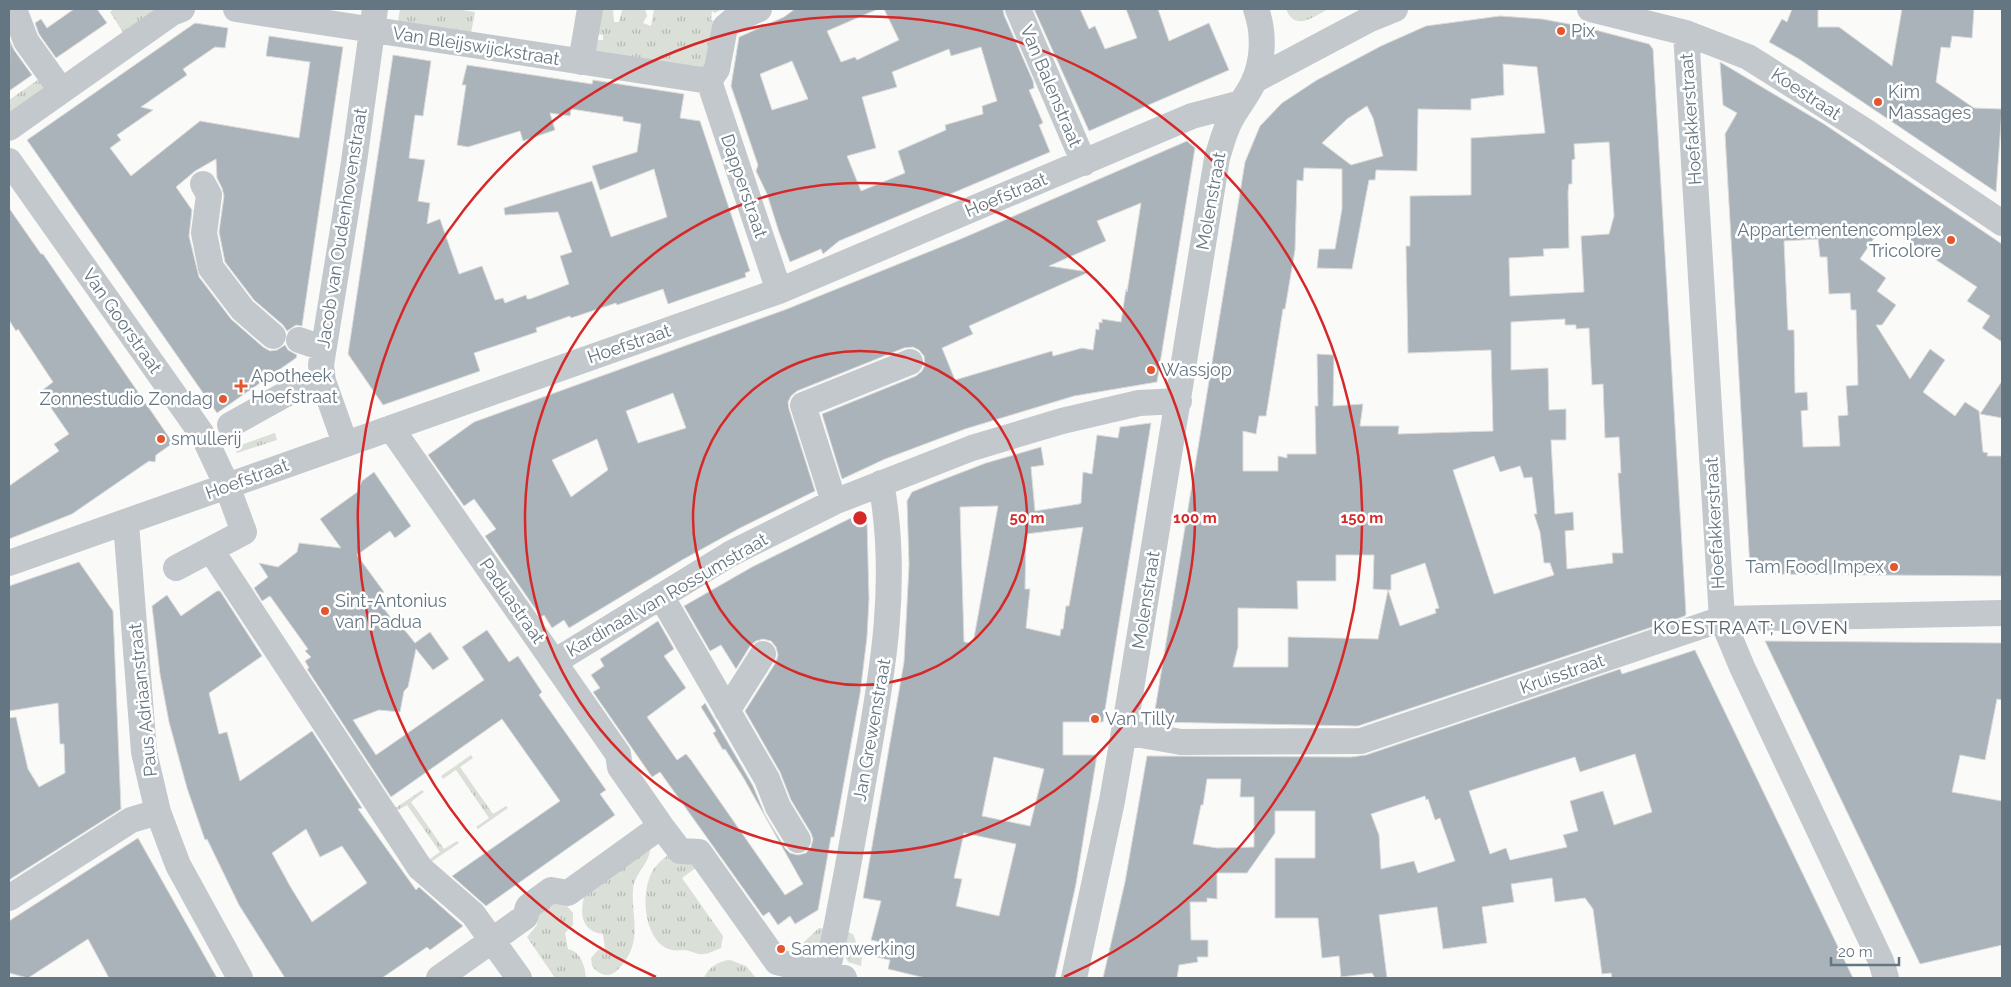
<svg xmlns="http://www.w3.org/2000/svg" width="2011" height="987" viewBox="0 0 2011 987" font-family="Raleway,sans-serif">
	<style>
		.grass { fill: url(#grass-tufts) }
		.building { fill: #aab3b9; stroke: #dcdcda; fill-rule: evenodd }
		.lines { fill: none; stroke-linecap: round; stroke-linejoin: round }
		.minor { stroke: #c3c8cc; stroke-width: 26 }
		.ring { fill: none; stroke: #d62828; stroke-width: 2.5 }
		.poi-dot { fill: #e4572e; stroke: #fff; stroke-width: 2 }
		.labels { text-anchor: middle; stroke-width: 5; stroke-linejoin: round; paint-order: stroke }
		.poi-label { font-size: 18px; fill: #657683; stroke: #fff; text-anchor: start }
		.street-label { font-size: 18px; fill: #657683; stroke: #fff }
		.neighbourhood-label { font-size: 19px; letter-spacing: 1px; fill: #57646e; stroke: #fff }
		.centre { fill: #d62828; stroke: #fff; stroke-width: 2.5 }
		.ring-label { font-size: 15px; text-anchor: middle; font-weight: bold; fill: #d62828; stroke: #fff; stroke-width: 5; stroke-linejoin: round; paint-order: stroke }
	</style>
	<defs>
		<pattern id="grass-tufts" width="24" height="20" patternUnits="userSpaceOnUse" patternTransform="scale(1.25)"><rect width="24" height="20" fill="#dadfd7"/><path d="M3 7l-1-3M5 7V3M7 7l1-3M15 17l-1-3M17 17v-4M19 17l1-3" fill="none" stroke="#b4b9b4"/></pattern>
	</defs>
	<rect width="100%" height="100%" fill="#fafaf8"/>
	<path class="grass" d="M114,9h41l-29,28 -16,-25z
		M400,9h56l19,3 -5,26 -73,-11z
		M602,9h11l1,13h5l3,-12 -3,-1h26l2,7 -4,7 8,3 3,-17h68l-1,2 -1,-1 -5,3 -3,-2 -1,9 2,1 -8,47 -111,-11 3,-17h6v-5l-6,-1z
		M1286,9h42c-15,8 -33,23 -42,0z
		M42,77l8,13 -41,24v-14z
		M275,433l2,7 -40,13 -2,-6z
		M471,755l2,3 -13,9 33,47 13,-8 2,2 -30,21 -2,-2 13,-9 -33,-48 -13,9 -2,-3z
		M422,790l2,2 -13,10 33,47 13,-8 2,2 -31,21 -1,-3 13,-9 -33,-47 -14,8 -2,-2z
		M650,845c2,18 -16,27 -17,45 -2,26 9,46 -8,71 -3,4 -8,11 -13,13 -9,3 -15,-2 -20,-8l-1,-8 7,-8 7,-1 -2,-15c-25,-3 -23,-26 -17,-44z
		M668,855l27,9 2,3 -15,11 41,58 -2,12c-7,3 -14,7 -22,6 -5,-1 -10,-4 -15,-4 -4,0 -8,1 -12,0 -26,-6 -31,-49 -23,-71 3,-10 10,-17 19,-24z
		M554,902l13,4 6,7v12l-8,8 3,16c13,3 17,17 18,29h-31l-28,-41 10,-12 -1,-8z
		M819,928l10,1 -4,18 -11,7 -12,-3 2,-9z
		M845,932l8,2 9,23 -1,9 -13,-4 -6,-14z
		M730,960l16,6 10,12h-52c5,-11 14,-17 26,-18z"/>
	<path class="building" d="M74,9h23l10,14 -51,35 -17,-24 -4,-11 6,-4 6,9z
		M795,9h83l-51,22 14,31 14,-5 2,3 42,-20 -15,-31h119l1,6 29,66 1,7 -5,2 14,33 -4,2 11,27 -211,89 -16,13 -2,-5 -31,13 -11,-30 -12,-38 -11,-23 2,-6 -27,-79 8,-49 45,-20zM981,47l16,54 -15,5 1,8 -38,11 1,5 -48,21 7,22 -44,18 -14,-35 29,-8 -14,-51 35,-10 -5,-15 57,-23 2,7zM792,61l16,38 -36,11 -12,-36z
		M1034,9h46l9,20 6,-3 10,23 32,-11 -11,-29h32l11,32 40,-18 20,47 -140,61z
		M1792,9h26v18h21l53,39 10,-57h72l-2,29 -20,-2 -2,12 -9,-1 -5,35 38,26 28,1 -6,83 -197,-133 -30,-17 13,-23 5,3z
		M1500,16l42,3 38,7 69,18 4,5 33,565 -1,2 -327,110 -205,-4 92,-560 15,-36 22,-23 35,-23 64,-34 45,-20zM1503,64l34,3 8,66 -74,5v57l-61,1v50h-4l2,107 83,-3 2,81 -95,3 1,-8h-39l3,-22 -30,2 1,-51 -17,-1 1,52h-3l1,48h-29v4l-9,-2v15h-35v-40l13,3 3,-18h7l17,-107h2l10,-59 2,-70 6,1 1,-13 38,1v40l-7,40h-16l-2,19 35,1 17,-89h6l1,-10 41,1 1,-62 53,1v-11l33,-4zM1367,106l6,12 10,38 -32,9 -29,-22 25,-24zM1609,142l5,74 -5,18 -28,2 3,56 -74,4 -1,-38 35,-2 -1,-7 26,-1 -1,-56 1,-8h3v-24l3,-1 -1,-15zM1565,319v6h11v4l13,-1 3,57 11,-1 2,54 14,-1 2,36h-3l5,80h-11l1,10 -46,6 -2,-38 9,-1 -1,-18 -18,2 -4,-74h15v-31l-17,1 -1,-42 -37,2v-48zM1494,456l6,16 20,-6 4,12 8,-1 5,37h-3l6,18 4,31h6l4,12 -60,19 -41,-124zM1336,555h38l-1,34 15,1 -10,49 -90,-2v30h-55l5,-20v-39l60,1 -1,-28h39zM1425,563l14,45 -4,1 1,4 -36,13 -12,-36h3v-15z
		M195,23l33,5 -3,20 -10,-1 -32,22 4,6 -46,32 12,3 -36,25 4,5 -11,8 21,28 69,-55 99,17 11,-76 -44,-6 3,-20 74,11 -41,279 -6,-1 -9,6 -4,-6 -29,-25 -29,-38 -6,-30 5,-36 -2,-8 -5,-10 -1,-19 -21,12 -19,16 16,23 -3,26 10,41 32,42 32,28 7,4 7,-1 8,-5 3,5 9,5 -1,3 -79,55 -190,-273z
		M10,41l4,9 18,25 -23,16z
		M393,55l38,6 -8,55 -8,-1 -6,43 16,2 -7,41 12,2 -3,21 13,-5 19,55 23,-8 13,34 8,-2 2,5 21,-8 1,4h3l39,-15 -9,-28 12,-4 -14,-40 -53,3 -1,-7 88,-27 19,56 56,-20 -13,-48 -54,21 -8,-24 45,-14 4,-28 -18,-3v-4l-52,-8 -1,7 -20,-3 5,17 -32,11 -3,-10 -52,16 -11,-2 9,-60h-4l5,-20 125,19 1,-4 91,14 -4,24 20,3 50,150 -5,2 1,4 -78,27 -5,-15 -46,16 -1,-2 -45,15 -1,-2 -34,12 1,4 -63,21 6,18 -97,34 -35,-51z
		M1720,62l104,62 178,120v98l-20,-14 8,-12 -23,-15 10,-14 -77,-51 -2,3 -17,-11 -21,31 26,19 -9,13 19,14 -14,20h-6l34,54 20,-30 15,11 -22,32 32,24 10,-14 14,9 4,41 5,1 -1,3h15v120l-246,-2 -6,-5 -25,-435 12,-21 -14,-8zM1818,239l2,18h7l2,37 21,-1 1,17h5l2,75 -12,1 2,29 -10,1 2,30 -37,1 -2,-36 7,-1 -1,-18 -12,1 -1,-63h-6l-4,-89z
		M1187,141l8,7 -38,234 -83,14 -109,33 -80,30 -43,20 -20,-65 94,-38 6,-5 3,-6 -1,-9 -5,-6 -6,-3 -9,1 -107,43 -6,5 -3,6 1,7 26,82 -75,37 -58,32 -113,68 -5,-8 -12,8 -8,-13 -3,2 -56,-81 11,-7 -22,-30 -10,7 -36,-51 46,-33 313,-113 176,-71zM1141,203l-14,89 -1,-3 -5,33 -19,-3v4l-3,-1v8l-3,-1 -3,21 -11,-2 -29,8 -1,-5 -97,29 -13,-32 31,-14 -4,-8 120,-54 -40,-6 57,-25 -9,-20zM673,393l13,35 -48,15 -12,-32zM597,439l11,31 -37,27 -19,-37z
		M9,208l32,46h2l130,189 -17,12 -1,7 -6,-1 -77,53 -63,25v-53l50,-35 -5,-7 15,-10 -29,-42 13,-10 -35,-53 -2,2 -7,-11z
		M2002,381v37l-22,-4z
		M1151,423l-48,299h-40v33h34l-21,129 -21,94h-130l-37,-9 2,-9 -14,-3 4,-15 -9,-2 10,-39 -18,-3 41,-236 5,-97 -2,-64 5,-9 22,-9 52,-20 55,-16 3,18 -13,2 4,44 44,-7 2,-1 2,-31 9,2 5,-39 21,3 2,-11zM998,506l-25,137 -9,-1 -4,-135zM1083,527l-14,79h-3l-3,23h-2l-1,7 -34,-8 4,-39h-5l1,-55zM994,757l50,12 -14,57 -48,-10zM964,833l52,11 -17,72 -43,-10 6,-27 -8,-1z
		M374,472l37,54 -16,12 -5,-7 -33,24 27,37 -8,6 21,28 6,2 12,15 15,-11 19,27 -16,11 -17,-21 -8,38 -4,4 -4,21 -21,-2 -26,10 23,35 108,-75 -22,-33 25,-17 22,32 9,-6 24,36 -3,3 67,95 -6,4 15,21 -129,91 -34,-30 108,-75 -58,-82 -111,78 -84,-128 2,-1 -4,-7 6,-4 -6,-6 3,-2 -38,-53 -8,5 -8,-13 14,-11 -9,-14 19,4 19,-15 2,-9 42,5 -21,-29 40,-29 -1,-2 3,-7z
		M857,515l10,6 2,78 -2,38 -7,57 -26,143h-3l-13,73 -23,14 -5,-8 -12,9 -9,-13 -6,4 -103,-144 -8,5 -59,-85 7,-4 -9,-13 13,-9 -4,-7 58,-38 16,28 -10,7 22,32 -39,29 30,43 9,-6 5,6 94,135 18,-11 -60,-107 -18,-28 -2,1 -10,-17 3,-2 -15,-24 4,-4 48,83 12,29 20,33 5,5 8,2 8,-2 5,-6 2,-8 -2,-6 -20,-33 -11,-28 -35,-61 31,-49 2,-7 -2,-8 -5,-6 -8,-2 -7,2 -6,5 -14,23 -15,-24 -11,6 -26,-45 68,-39z
		M79,562l34,49 8,198 -112,71v-162l7,-1 12,52 11,18 26,-14 -1,-29h-4l-2,-41 -49,8v-125z
		M217,591h3l42,65 -53,37 10,41 8,-2 13,49 72,-50 50,77 -4,1 58,81 3,-3 44,39 -33,24 -3,-3 -45,31h-97l-46,-73 -32,-66 -2,1 -18,-52 -18,-66 -9,-48 -8,-68 15,-11 14,21zM306,829l14,28 22,-11 25,37 -55,39 -22,-36 -18,-33z
		M1765,641l237,2v57l-5,-1 -12,61 -25,-5 -8,37 50,9v144l-82,19z
		M1695,650l158,328h-241l-1,-5 -9,1 -9,-65 -8,-11 -30,4 -3,-24 -41,6 3,18 -32,5 5,36 -44,6 -6,-42 -58,8 8,63h-12l-3,-5 -31,4 -2,-21 -17,2 -4,-40h-43v-60h40v-47h-40v22l-28,40h-30v26l-10,-1v4h-17l1,38h17v17h-11l1,5 -19,3 -2,13h-74l22,-96 22,-126 204,1 15,-2 254,-86 2,5zM1635,754l17,58 -38,13 -11,-34 -33,10 8,30 -15,4 4,12 -57,13 -4,-12 -16,6 -21,-63 106,-34 5,15zM1207,779h34l-1,18h14v50l-37,1 -24,-4 8,-39h2zM1425,796l1,4 2,-1 7,21 5,-2 15,43 -37,12 -4,-12 -33,8 -2,-34 -8,-21z
		M138,838l79,140h-108l-21,-39 -60,39 -19,-5v-52z"/>
	<g class="lines">
		<path class="minor" d="M14,9l12,32 35,49
			M236,9l473,72 8,-12 8,-42 7,-6 27,-12
			M1018,9l66,154
			M1590,9l96,24 62,24 117,74 137,92
			M1686,33l36,586 20,48 139,294 5,17
			M581,62l9,-53
			M1255,80l113,-60 27,-11
			M709,81l70,210
			M9,128l163,-115 10,-4
			M9,161l195,276 23,49 17,46 -68,36
			M203,184l6,11 -5,38 7,35 32,42 30,26
			M299,340l24,8
			M230,425l56,-31 37,-13
			M391,428l227,326 2,13 41,59 19,25 19,1 78,110 67,16
			M345,443l-22,-62 -2,-16 33,-203 21,-153
			M834,502l-31,-97 107,-43
			M126,523l18,229 14,60 20,53 62,113
			M211,550l209,318 53,46 46,64
			M9,563l770,-272 413,-175 49,-13
			M661,596l106,183 11,28 20,33
			M554,662l176,-108 104,-52 138,-54 90,-27 77,-18 40,-2
			M727,711l36,-57
			M1124,732l57,10 180,-1 361,-122 280,-6
			M9,898l122,-78 27,-8
			M827,974c14,-69 27,-139 39,-209 17,-93 33,-187 15,-282
			M439,978l86,-61 3,-10 23,-17 17,3 93,-67
			M1074,978l38,-177 12,-69 93,-574c4,-13 7,-25 13,-37 7,-14 18,-26 24,-40 10,-22 10,-50 2,-72"/>
	</g>
	<g class="ring">
		<circle cx="860" cy="518" r="167"/>
		<circle cx="860" cy="518" r="335"/>
		<path d="M656 977A502 502 0 1 1 1064 977"/>
	</g>
	<g class="poi-dot">
		<circle cx="1561" cy="31" r="5"/>
		<circle cx="1878" cy="102" r="5"/>
		<circle cx="1951" cy="240" r="5"/>
		<circle cx="1151" cy="370" r="5"/>
		<path d="M238.5 378.5h5v5h5v5h-5v5h-5v-5h-5v-5h5z"/>
		<circle cx="223" cy="399" r="5"/>
		<circle cx="161" cy="439" r="5"/>
		<circle cx="1894" cy="567" r="5"/>
		<circle cx="325" cy="611" r="5"/>
		<circle cx="1095" cy="719" r="5"/>
		<circle cx="781" cy="949" r="5"/>
	</g>
	<g class="labels">
		<g class="poi-label">
			<text x="1571" y="37">Pix</text>
			<text x="1888" y="98">Kim<tspan x="1888" dy="21">Massages</tspan></text>
			<text x="1941" y="236" text-anchor="end">Appartementencomplex<tspan x="1941" dy="21">Tricolore</tspan></text>
			<text x="1161" y="376">Wassjop</text>
			<text x="251" y="382">Apotheek<tspan x="251" dy="21">Hoefstraat</tspan></text>
			<text x="213" y="405" text-anchor="end">Zonnestudio Zondag</text>
			<text x="171" y="445">smullerij</text>
			<text x="1884" y="573" text-anchor="end">Tam Food Impex</text>
			<text x="335" y="607">Sint-Antonius<tspan x="335" dy="21">van Padua</tspan></text>
			<text x="1105" y="725">Van Tilly</text>
			<text x="791" y="955">Samenwerking</text>
		</g>
		<g class="street-label">
			<text transform="translate(476 46) rotate(9)" y="6">Van Bleijswijckstraat</text>
			<text transform="translate(1051 86) rotate(67)" y="6">Van Balenstraat</text>
			<text transform="translate(1806 94) rotate(33)" y="6">Koestraat</text>
			<text transform="translate(1691 119) rotate(-94)" y="6">Hoefakkerstraat</text>
			<text transform="translate(744 186) rotate(71)" y="6">Dapperstraat</text>
			<text transform="translate(1006 195) rotate(-23)" y="6">Hoefstraat</text>
			<text transform="translate(1211 201) rotate(-80)" y="6">Molenstraat</text>
			<text transform="translate(342 228) rotate(-81)" y="6">Jacob van Oudenhovenstraat</text>
			<text transform="translate(122 321) rotate(55)" y="6">Van Goorstraat</text>
			<text transform="translate(629 344) rotate(-19)" y="6">Hoefstraat</text>
			<text transform="translate(247 479) rotate(-20)" y="6">Hoefstraat</text>
			<text transform="translate(1715 523) rotate(-93)" y="6">Hoefakkerstraat</text>
			<text transform="translate(667 595) rotate(-30)" y="6">Kardinaal van Rossumstraat</text>
			<text transform="translate(1146 600) rotate(-81)" y="6">Molenstraat</text>
			<text transform="translate(512 601) rotate(55)" y="6">Paduastraat</text>
			<text transform="translate(1562 674) rotate(-19)" y="6">Kruisstraat</text>
			<text transform="translate(143 700) rotate(-96)" y="6">Paus Adriaanstraat</text>
			<text transform="translate(872 730) rotate(-80)" y="6">Jan Grewenstraat</text>
		</g>
		<g class="neighbourhood-label">
			<text x="1751" y="634">KOESTRAAT; LOVEN</text>
		</g>
	</g>
	<circle cx="860" cy="518" r="8" class="centre"/>
	<g class="ring-label">
		<text x="1027" y="523">50 m</text>
		<text x="1195" y="523">100 m</text>
		<text x="1362" y="523">150 m</text>
	</g>
	<rect width="2011" height="987" fill="none" stroke="#657683" stroke-width="20"/>
	<path d="M1831 957v8h68v-8" fill="none" stroke="#657683" stroke-width="2.5"/>
	<text x="1838" y="957" font-size="15" fill="#657683" stroke="#ffffff" stroke-width="4" paint-order="stroke">20 m</text>
</svg>
